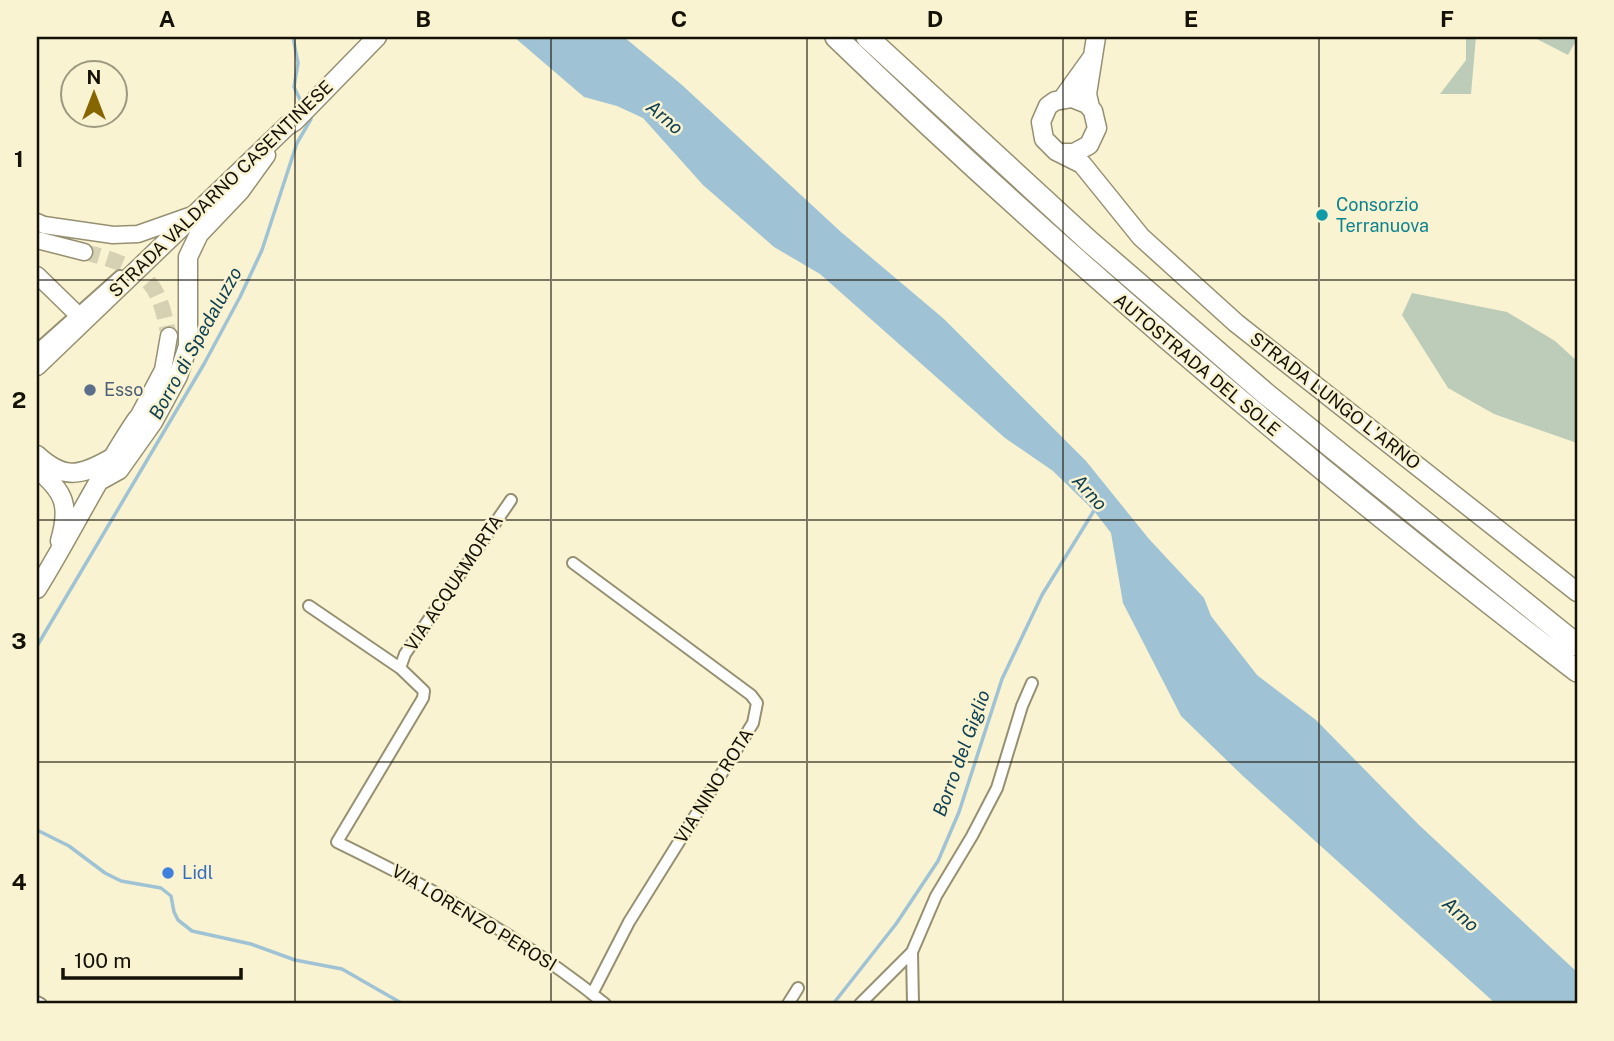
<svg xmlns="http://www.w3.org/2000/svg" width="1614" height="1041" viewBox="0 0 1614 1041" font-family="'Public Sans',sans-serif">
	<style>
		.green { fill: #bcccb8 }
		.water { fill: #9fc3d5 }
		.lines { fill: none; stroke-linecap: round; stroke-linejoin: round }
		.stream { stroke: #9fc3d5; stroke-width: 3.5 }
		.secondary-tunnel { stroke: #d7d1b3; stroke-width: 16; stroke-dasharray: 16 8; stroke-linecap: butt }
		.street-casing { stroke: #969072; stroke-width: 14 }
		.secondary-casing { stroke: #969072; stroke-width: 19 }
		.primary-casing { stroke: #969072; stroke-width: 21 }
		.highway-casing { stroke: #969072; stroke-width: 24 }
		.street { stroke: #fff; stroke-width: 10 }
		.secondary { stroke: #fff; stroke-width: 16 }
		.primary { stroke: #fff; stroke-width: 18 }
		.highway { stroke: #fff; stroke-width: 21 }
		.grid { fill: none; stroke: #141106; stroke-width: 2; stroke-opacity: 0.55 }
		.culture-dot { fill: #0f9aa8; stroke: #f9f3d1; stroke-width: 2.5 }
		.service-dot { fill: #5c6f8a; stroke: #f9f3d1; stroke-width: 2.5 }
		.shop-dot { fill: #3f7fe0; stroke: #f9f3d1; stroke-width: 2.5 }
		.labels { text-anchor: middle; stroke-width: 5; stroke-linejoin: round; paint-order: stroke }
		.street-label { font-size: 18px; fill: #141106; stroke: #f9f3d1 }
		.culture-label { font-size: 18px; fill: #0d838f; stroke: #f9f3d1; text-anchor: start }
		.service-label { font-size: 18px; fill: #4e5e75; stroke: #f9f3d1; text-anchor: start }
		.shop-label { font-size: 18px; fill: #366cbe; stroke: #f9f3d1; text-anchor: start }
		.water-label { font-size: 19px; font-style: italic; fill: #0f4054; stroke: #f9f3d1 }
		.neatline { fill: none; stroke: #141106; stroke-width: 2.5 }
		.grid-label { font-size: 23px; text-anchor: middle; font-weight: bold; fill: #141106 }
	</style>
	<rect width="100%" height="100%" fill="#f9f3d1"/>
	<path class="green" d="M1466,37h10l-5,57h-31l26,-34z
		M1533,37h44v2l-9,16z
		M1412,293l95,19 48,29 22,20v82l-83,-29 -46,-26 -46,-73z"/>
	<path class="water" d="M514,37h110l58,48 159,147 103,87 142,142 63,78 55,59 7,18 46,59 59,45 103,105 158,147v32h-81l-253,-228 -62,-60 -58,-113 -12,-70 -17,-22 -41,-40 -48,-33 -185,-164 -46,-27 -71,-62 -60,-67 -26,-12 -33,-9z"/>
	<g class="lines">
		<path class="stream" d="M293,37l5,26 -4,24 9,19
			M37,646l167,-282 36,-67 22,-47 35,-107 14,-24 -2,-3
			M37,830l32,16 36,27 16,8 40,7 10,8 3,16 4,8 14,11 59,13 44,16 47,9 61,35
			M833,1004l63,-80 42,-63 21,-49 43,-133 40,-84 53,-86"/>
		<path class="secondary-tunnel" d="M84,252c28,7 64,17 75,47 5,12 7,25 10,37"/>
		<defs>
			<path id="street" d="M37,350l83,-74
				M573,563l178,132 6,8 -4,20 -124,199 -37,72
				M309,606l91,62 24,23 -1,7 -86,144c94,46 187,96 268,162
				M400,668l5,-14 106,-154
				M37,1002l4,2
				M788,1004l10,-16
				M860,1004l52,-52
				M913,1004l-1,-52 24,-56 36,-60 25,-48 25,-82 10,-23"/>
			<path id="secondary" d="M37,222l7,3 69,10 25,-1 54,-19
				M37,240l47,12
				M37,275l39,38
				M137,419l26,-49 6,-34"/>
			<path id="primary" d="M1063,98l28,-39
				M1090,107l-3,-13 9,-57
				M1065,153h9l15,-8 8,-17 -4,-17 -6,-7 -15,-6 -17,3 -7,5 -7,16 3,17 12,12 26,13 59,73 95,86 341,269
				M37,366l250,-240 8,-5 82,-84
				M37,455c27,25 43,21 73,4
				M37,469c28,23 33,37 23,72
				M101,480l18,-10 34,-48 25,-46 10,-30v-89l11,-23 41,-43 26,-36
				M37,589c35,-56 63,-116 100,-170"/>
			<path id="highway" d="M836,37c234,226 483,436 741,634
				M867,37l223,205 176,152 311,251"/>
		</defs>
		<use href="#street" class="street-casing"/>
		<use href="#secondary" class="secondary-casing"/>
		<use href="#primary" class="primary-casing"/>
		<use href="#highway" class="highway-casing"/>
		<use href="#street" class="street"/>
		<use href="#secondary" class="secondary"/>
		<use href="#primary" class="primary"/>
		<use href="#highway" class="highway"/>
	</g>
	<path class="grid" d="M295,37v967M551,37v967M807,37v967M1063,37v967M1319,37v967M37,280h1540M37,520h1540M37,762h1540"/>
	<circle class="culture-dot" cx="1322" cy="215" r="7"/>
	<circle class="service-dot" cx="90" cy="390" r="7"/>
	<circle class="shop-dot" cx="168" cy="873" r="7"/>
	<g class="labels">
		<g class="street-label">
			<text transform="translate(221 189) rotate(-44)" y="6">STRADA VALDARNO CASENTINESE</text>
			<text transform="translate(1197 365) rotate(40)" y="6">AUTOSTRADA DEL SOLE</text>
			<text transform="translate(1335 401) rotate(38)" y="6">STRADA LUNGO L'ARNO</text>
			<text transform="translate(454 583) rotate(-56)" y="6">VIA ACQUAMORTA</text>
			<text transform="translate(714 786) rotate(-58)" y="6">VIA NINO ROTA</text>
			<text transform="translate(474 918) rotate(31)" y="6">VIA LORENZO PEROSI</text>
		</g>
		<g class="culture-label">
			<text x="1336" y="211">Consorzio<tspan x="1336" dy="21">Terranuova</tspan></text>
		</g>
		<g class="service-label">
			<text x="104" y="396">Esso</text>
		</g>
		<g class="shop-label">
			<text x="182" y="879">Lidl</text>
		</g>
		<g class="water-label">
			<text transform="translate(665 117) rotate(40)" y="7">Arno</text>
			<text transform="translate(195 343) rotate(-61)" y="7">Borro di Spedaluzzo</text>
			<text transform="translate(1090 492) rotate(47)" y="7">Arno</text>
			<text transform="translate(961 753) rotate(-70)" y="7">Borro del Giglio</text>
			<text transform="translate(1461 914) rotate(42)" y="7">Arno</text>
		</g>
	</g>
	<rect width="1614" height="1041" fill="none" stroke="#f9f3d1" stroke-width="77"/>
	<g transform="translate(94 94)"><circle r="33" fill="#f9f3d1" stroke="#9d9980" stroke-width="2"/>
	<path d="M0-5L12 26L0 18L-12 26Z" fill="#866601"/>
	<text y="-10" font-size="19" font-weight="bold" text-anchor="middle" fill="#141106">N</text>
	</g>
	<path d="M63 968v10h178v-10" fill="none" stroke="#141106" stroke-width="3.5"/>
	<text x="74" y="968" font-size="21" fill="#141106" stroke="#f9f3d1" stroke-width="5" paint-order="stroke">100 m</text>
	<rect x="38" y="38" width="1538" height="964" class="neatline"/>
	<g class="grid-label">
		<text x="167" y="27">A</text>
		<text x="423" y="27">B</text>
		<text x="679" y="27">C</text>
		<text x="935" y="27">D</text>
		<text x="1191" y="27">E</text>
		<text x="1447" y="27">F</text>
		<text x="19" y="167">1</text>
		<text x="19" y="408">2</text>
		<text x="19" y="649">3</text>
		<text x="19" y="890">4</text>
	</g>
</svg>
